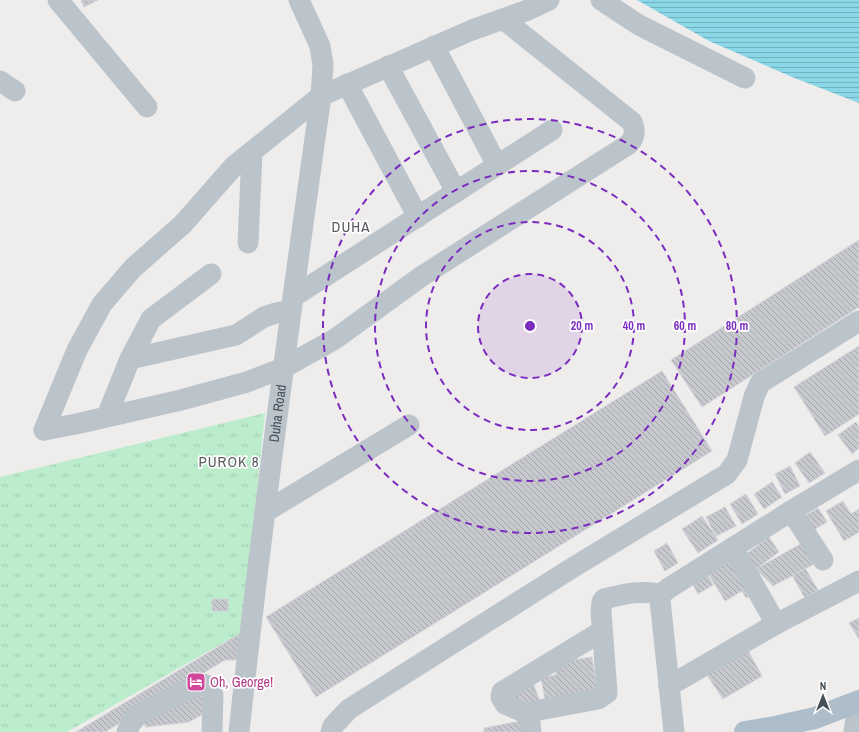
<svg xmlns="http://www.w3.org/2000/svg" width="859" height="732" viewBox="0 0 859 732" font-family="'Archivo Narrow',sans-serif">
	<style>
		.grass { fill: url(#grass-tufts) }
		.water { fill: url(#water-rules) }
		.building { fill: url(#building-back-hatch); stroke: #d0d3d8 }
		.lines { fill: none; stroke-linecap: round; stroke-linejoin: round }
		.minor { stroke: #bbc4cb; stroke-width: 21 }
		.major { stroke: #adbdca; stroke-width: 22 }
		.ring { fill: none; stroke: #7b2cbf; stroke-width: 2; stroke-dasharray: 7 5 }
		.labels { text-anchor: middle; stroke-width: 3.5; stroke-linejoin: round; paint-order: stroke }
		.street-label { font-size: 14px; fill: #465059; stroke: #fff }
		.hotel-label { font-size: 14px; fill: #b23c85; stroke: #fff; text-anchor: start }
		.neighbourhood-label { font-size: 15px; letter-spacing: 1px; fill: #595d61; stroke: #fff }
		.centre { fill: #7b2cbf; stroke: #fff; stroke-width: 2 }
		.ring-label { font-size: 12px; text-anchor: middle; font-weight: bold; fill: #7b2cbf; stroke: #fff; stroke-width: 3.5; stroke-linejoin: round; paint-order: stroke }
	</style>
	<defs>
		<pattern id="grass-tufts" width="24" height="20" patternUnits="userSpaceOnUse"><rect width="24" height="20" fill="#bbeccc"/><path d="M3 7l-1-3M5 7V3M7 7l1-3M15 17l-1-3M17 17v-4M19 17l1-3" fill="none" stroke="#a2ccb1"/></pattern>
		<pattern id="water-rules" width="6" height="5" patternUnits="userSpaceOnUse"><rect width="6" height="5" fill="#8ad8e7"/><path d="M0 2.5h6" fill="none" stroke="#73b2be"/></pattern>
		<pattern id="building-back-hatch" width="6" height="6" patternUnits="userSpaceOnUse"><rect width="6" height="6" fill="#c7c9cf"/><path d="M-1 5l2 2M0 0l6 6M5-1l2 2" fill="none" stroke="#a3a6ab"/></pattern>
	</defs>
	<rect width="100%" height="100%" fill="#efecec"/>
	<path class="grass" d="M265,413l-23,219 -175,100h-67v-255z"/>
	<path class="water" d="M637,0h222v103l-67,-26 -83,-36z"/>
	<path class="building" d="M81,0h17l-14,7z
		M859,240v67l-157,100 -31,-47z
		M859,346v68l-34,22 -31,-49z
		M662,371l50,80 -396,246 -50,-80z
		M856,422l3,5v21l-7,6 -14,-19z
		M810,452l15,21 -16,10 -14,-20z
		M790,466l10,20 -15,8 -10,-20z
		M772,482l10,15 -18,12 -10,-15z
		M746,494l12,20 -16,10 -12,-20z
		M843,501l8,13 8,-5v23l-15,9 -18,-30z
		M725,507l11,19 -20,10 -10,-19z
		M818,508l9,14 -14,8 -10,-13z
		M702,516l16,24 -20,13 -16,-24z
		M769,537l10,15 -23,17 -10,-15z
		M804,542l12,21 -43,23 -17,-17z
		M667,543l11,20 -13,8 -11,-20z
		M730,556l23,38 -7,4 -4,-7 -17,10 -19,-31z
		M805,568l13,22 -13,8 -13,-23z
		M705,570l8,15 -15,9 -8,-15z
		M212,599h16v12h-16z
		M859,618v21l-10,-16z
		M241,633l-2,27h-14l-120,72h-29z
		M745,645l17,31 -39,23 -18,-27z
		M592,657l5,34 -52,8 -4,-21 15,-3 -2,-12z
		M533,683l7,18 -29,4 -6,-9z
		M199,691l11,19 -21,12 -43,5 -4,-7z
		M521,721l2,11h-39v-4z"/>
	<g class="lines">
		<g class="minor">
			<path d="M58,0l89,107"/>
			<path d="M601,0l38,25 106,53"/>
			<path d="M434,46l63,119"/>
			<path d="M388,66l65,120 2,7"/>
			<path d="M0,81l15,10"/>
			<path d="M347,84l71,133"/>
			<path d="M248,243l4,-91"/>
			<path d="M293,297l259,-167"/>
			<path d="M130,359l106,-24 28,-18 12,-4 15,-3"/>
			<path d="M107,416l23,-57 21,-40 60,-45"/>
			<path d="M44,430l32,-6 105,-24 66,-18 36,-14 52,-29 87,-63 207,-132c6,-7 7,-13 3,-22l-129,-103"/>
			<path d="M44,430l33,-80 25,-46 31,-36 50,-44 51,-58 87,-70 151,-66 56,-20 21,-10"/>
			<path d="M791,511l32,49"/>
			<path d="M265,512l144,-87"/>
			<path d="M733,548l43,76"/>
			<path d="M669,686l107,-62 83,-43"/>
			<path d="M530,715l-25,-11 -4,-7 1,-5 100,-61"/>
			<path d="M127,732l4,-9 8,-9 59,-29 5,-1 5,2 5,9 -1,37"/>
			<path id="s1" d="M239,732c23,-213 52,-425 82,-636l2,-31 -3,-19 -21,-46"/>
			<path d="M331,732l2,-6 16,-17 223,-141 155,-94 10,-14 17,-63 6,-14 99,-62"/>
			<path d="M531,732c-1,-8 -3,-14 3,-21l64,-12 9,-6 -6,-82 1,-9 2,-3c21,-5 35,-9 57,-5"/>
			<path d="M674,732l-14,-132 1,-6 8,-6 122,-77 68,-41"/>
			<path d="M854,732l4,-30"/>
		</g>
		<path class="major" d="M745,732l30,-5 40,-9 44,-17"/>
	</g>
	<circle cx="530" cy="326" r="52" fill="#7b2cbf" fill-opacity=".12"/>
	<g class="ring">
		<circle cx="530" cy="326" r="52"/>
		<circle cx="530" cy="326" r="104"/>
		<circle cx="530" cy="326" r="155"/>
		<circle cx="530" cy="326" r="207"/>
	</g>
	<defs>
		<symbol id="hotel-square" viewBox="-11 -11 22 22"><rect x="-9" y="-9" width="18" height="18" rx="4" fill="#d1479c" stroke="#fff"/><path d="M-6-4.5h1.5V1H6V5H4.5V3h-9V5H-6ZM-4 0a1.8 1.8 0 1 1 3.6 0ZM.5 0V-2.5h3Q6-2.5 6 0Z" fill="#fff"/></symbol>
	</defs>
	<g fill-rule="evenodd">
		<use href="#hotel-square" x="185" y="671" width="22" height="22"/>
	</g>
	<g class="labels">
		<g class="street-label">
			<text dy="5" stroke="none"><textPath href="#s1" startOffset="321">Duha Road</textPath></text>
		</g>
		<g class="hotel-label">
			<text x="210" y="687">Oh, George!</text>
		</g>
		<g class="neighbourhood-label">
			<text x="351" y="232">DUHA</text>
			<text x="229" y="467">PUROK 8</text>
		</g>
	</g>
	<circle cx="530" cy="326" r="6" class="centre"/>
	<g class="ring-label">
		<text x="582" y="330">20 m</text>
		<text x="634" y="330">40 m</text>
		<text x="685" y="330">60 m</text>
		<text x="737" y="330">80 m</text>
	</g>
	<g transform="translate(823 696)" stroke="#ffffff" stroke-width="3" paint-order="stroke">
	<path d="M0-3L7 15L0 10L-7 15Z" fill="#465059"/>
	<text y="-6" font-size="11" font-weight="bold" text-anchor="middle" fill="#465059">N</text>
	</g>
</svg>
